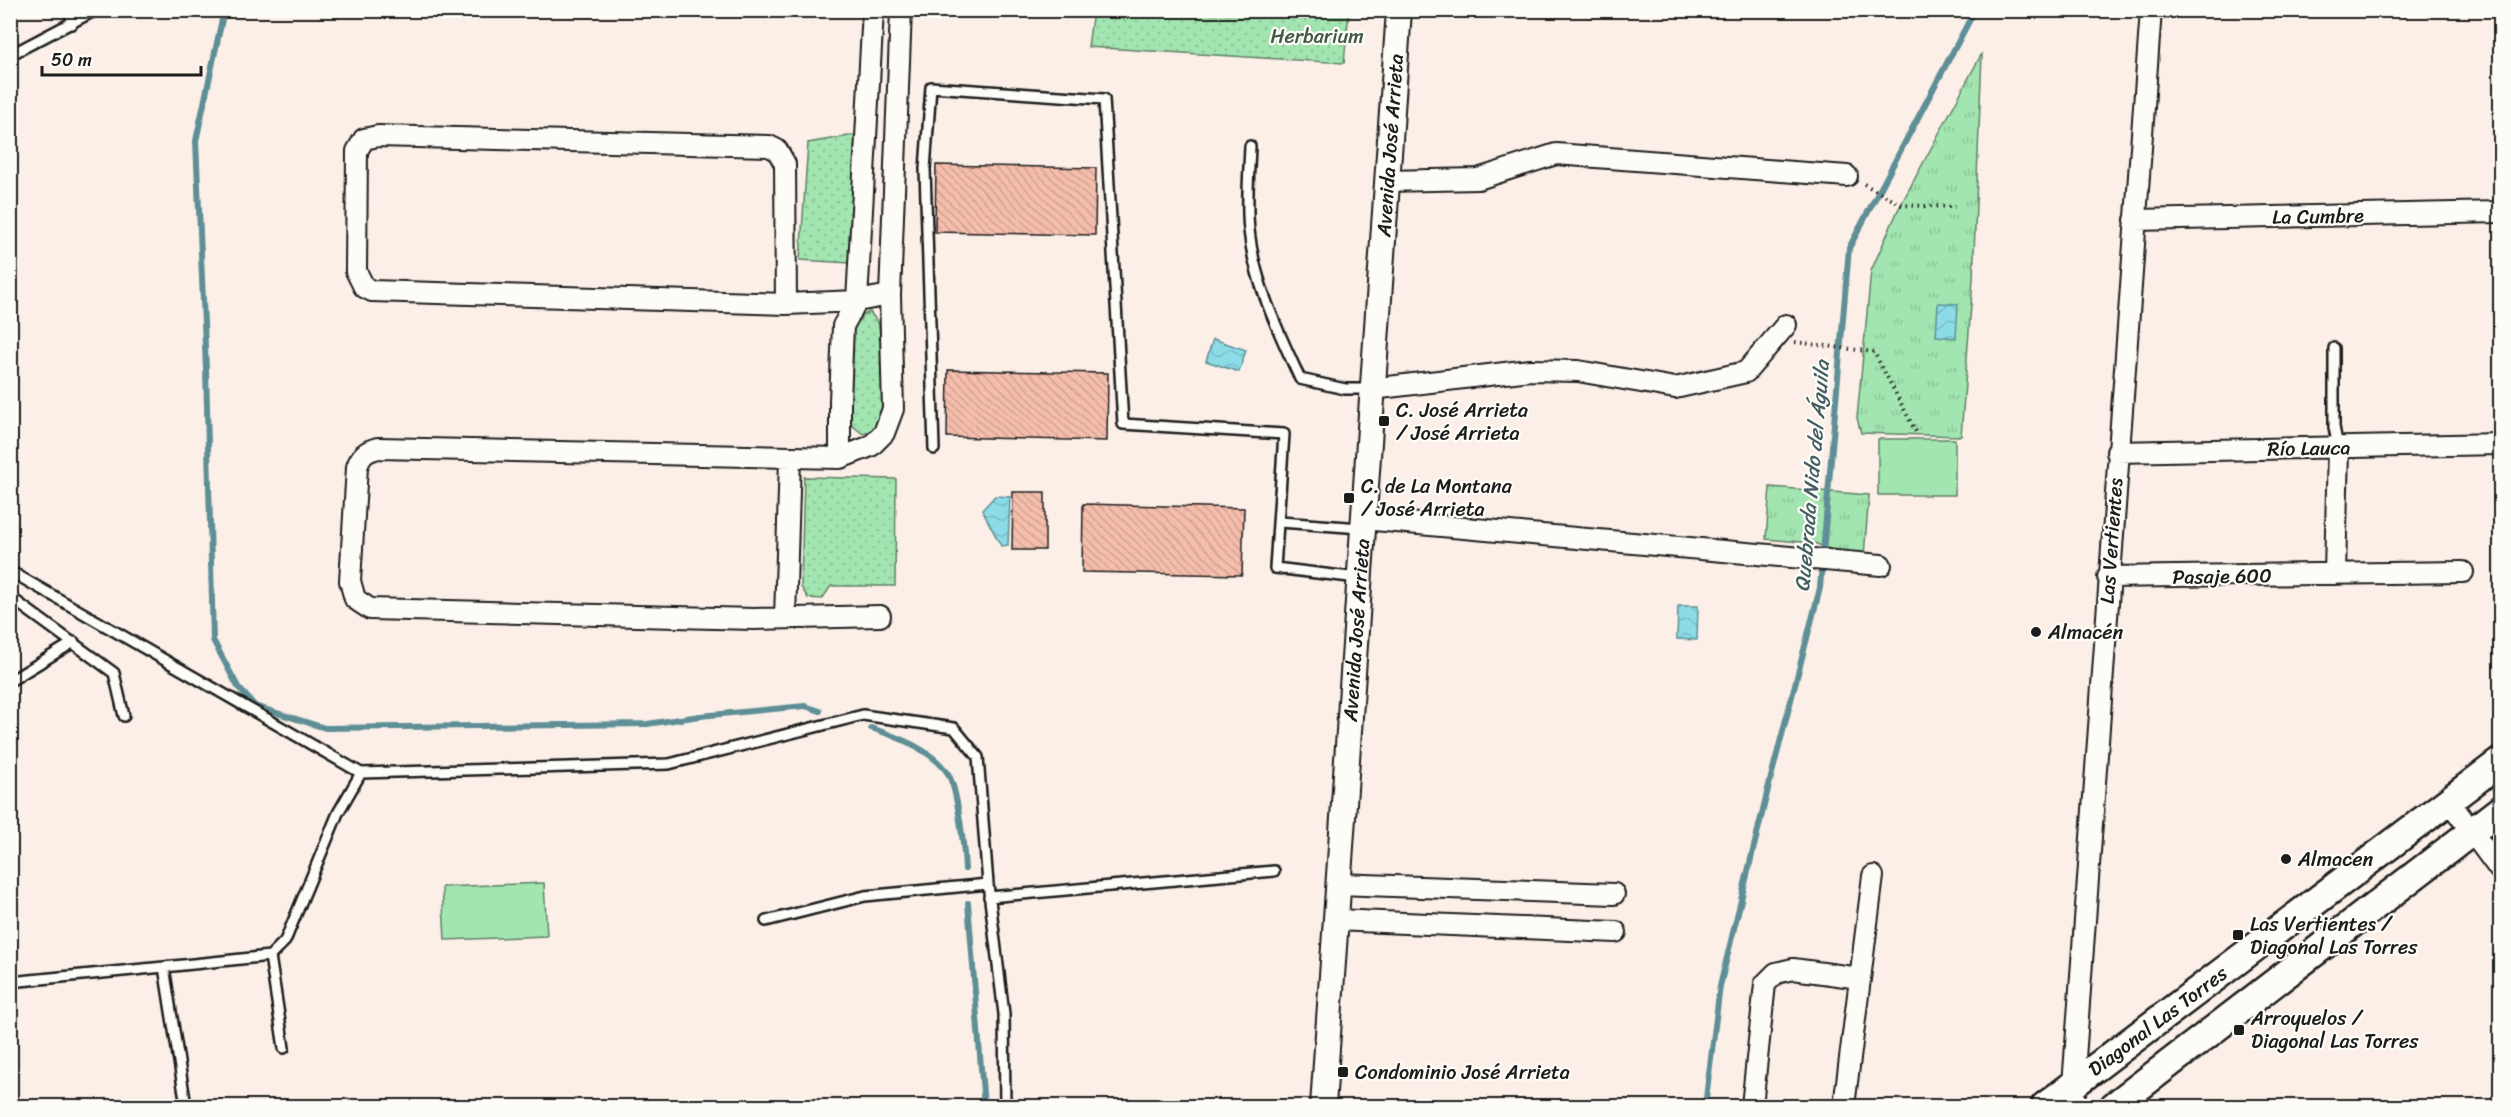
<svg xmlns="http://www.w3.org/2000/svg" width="2511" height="1117" viewBox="0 0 2511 1117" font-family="Sriracha,sans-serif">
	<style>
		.grass { fill: url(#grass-dots); stroke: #5f8066; stroke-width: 1.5 }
		.park { fill: url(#park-tufts); stroke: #5f8066; stroke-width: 1.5 }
		.pitch { fill: #a2e5b0; stroke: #5f8066; stroke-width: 1.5 }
		.water { fill: url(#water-waves); stroke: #5f8f96; stroke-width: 1.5 }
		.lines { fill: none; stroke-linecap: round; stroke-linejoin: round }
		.stream { stroke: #5f8f96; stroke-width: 6 }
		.building { fill: url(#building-back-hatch); stroke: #1c1c1c; stroke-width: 1.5 }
		.service-casing { stroke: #1c1c1c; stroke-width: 14 }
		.minor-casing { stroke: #1c1c1c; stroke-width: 24 }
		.tertiary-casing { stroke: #1c1c1c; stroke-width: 28 }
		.secondary-casing { stroke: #1c1c1c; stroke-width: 32 }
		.path { stroke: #1c1c1c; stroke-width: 4; stroke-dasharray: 1.5 4.5; stroke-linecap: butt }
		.service { stroke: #fdfcf7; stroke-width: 9 }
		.minor { stroke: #fdfcf7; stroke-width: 20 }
		.tertiary { stroke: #fdfcf7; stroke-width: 24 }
		.secondary { stroke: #fdfcf7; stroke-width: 27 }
		.poi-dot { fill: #1c1c1c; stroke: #fdfcf7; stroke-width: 2 }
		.labels { text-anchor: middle; stroke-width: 4.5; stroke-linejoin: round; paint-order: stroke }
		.park-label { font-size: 20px; fill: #445848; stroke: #fdfcf7 }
		.street-label { font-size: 20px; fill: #1c1c1c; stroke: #fdfcf7 }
		.poi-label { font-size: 20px; fill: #1c1c1c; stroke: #fdfcf7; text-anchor: start }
		.water-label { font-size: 21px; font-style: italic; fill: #435f63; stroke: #fdfcf7 }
	</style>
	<defs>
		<pattern id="grass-dots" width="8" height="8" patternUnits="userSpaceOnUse" patternTransform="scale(1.5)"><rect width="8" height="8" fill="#a2e5b0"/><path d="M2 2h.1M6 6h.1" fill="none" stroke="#8bc497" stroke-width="1.8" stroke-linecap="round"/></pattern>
		<pattern id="park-tufts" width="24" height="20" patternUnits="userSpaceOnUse" patternTransform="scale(1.5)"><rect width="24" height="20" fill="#a2e5b0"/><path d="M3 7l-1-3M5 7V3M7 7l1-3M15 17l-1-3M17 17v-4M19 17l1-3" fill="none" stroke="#8bc497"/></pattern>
		<pattern id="water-waves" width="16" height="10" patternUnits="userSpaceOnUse" patternTransform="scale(1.5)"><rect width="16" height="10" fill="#8cdce8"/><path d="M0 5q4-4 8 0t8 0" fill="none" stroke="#78bcc6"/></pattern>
		<pattern id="building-back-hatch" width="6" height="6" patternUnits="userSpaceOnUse" patternTransform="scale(1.5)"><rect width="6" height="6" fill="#f5bdac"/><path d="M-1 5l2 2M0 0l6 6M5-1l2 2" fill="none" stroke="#d1a293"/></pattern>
	</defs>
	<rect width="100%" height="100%" fill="#fbefe8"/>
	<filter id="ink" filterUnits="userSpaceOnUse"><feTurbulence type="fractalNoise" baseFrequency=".0167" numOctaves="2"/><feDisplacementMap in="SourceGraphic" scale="12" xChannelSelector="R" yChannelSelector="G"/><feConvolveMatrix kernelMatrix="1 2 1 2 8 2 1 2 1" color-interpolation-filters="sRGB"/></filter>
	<g filter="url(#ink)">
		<path class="grass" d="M1093,11h256l-5,52 -256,-16z
			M855,135l-5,128 -50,-3 8,-117z
			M870,312l9,12 7,86 -5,17 -18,7 -14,-11v-90l5,-14z
			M804,477l92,2 -1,107h-64l-9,13 -14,-1 -7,-11z"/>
		<path class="park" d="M1982,53l-9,226 -12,157 -100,-3 -4,-15 14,-147 27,-61z
			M1770,487l99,8 -5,61 -20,-2 -30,-11 -48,-4z"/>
		<path class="pitch" d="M1878,439h77v56h-77z
			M544,883l3,53 -102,4 -3,-53z"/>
		<path class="water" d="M1938,303l20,1 -2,34 -20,-2z
			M1213,339l33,11 -7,22 -33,-11z
			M995,496l15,1 -2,48 -7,1 -19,-36z
			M1678,606h20l-1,34 -20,-1z"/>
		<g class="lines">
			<path class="stream" d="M224,10l-28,131 10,228 7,271 25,47 17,19 70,22 322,-4 53,-8 105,-10 15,5
				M871,728c27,9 59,21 76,44 11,16 17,76 18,97
				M968,903l16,203
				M1705,1106l15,-120 49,-201 51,-197 29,-340 126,-238"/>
		</g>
		<path class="building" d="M936,165l160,3 -1,67 -160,-3z
			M948,370l160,3 -1,68 -160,-4z
			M1013,492h32v58h-33z
			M1083,504l161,4 -2,67 -160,-3z"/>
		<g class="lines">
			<defs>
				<path id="service" d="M70,10l2,14
					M10,55l86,-45
					M1250,146c-1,27 -4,57 -1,84 5,53 30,102 51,149l45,10h27
					M2334,348v79l4,20
					M934,449l-9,-280 6,-82 173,12 19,325 161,10 -9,134 83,10
					M1280,522l81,6
					M10,571l351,202 308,-9 194,-49 91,13 24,29 10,127 16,130 1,92
					M10,597l104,76 10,43
					M10,681l64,-39
					M989,897l285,-26
					M766,921l99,-25 123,-12
					M270,956l14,92
					M10,982l154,-15
					M186,1106l-22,-139 106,-11 15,-15 53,-128 23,-40"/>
				<path id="minor" d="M1386,181l92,-2 78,-25 291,22
					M2135,220l365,-8
					M786,304l-1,-140 -8,-14 -8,-4 -391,-10 -14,3 -7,12 -1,120 8,16 8,4 414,13 71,-3 33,-6
					M1372,389l158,-19 48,1 97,17 71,-16 40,-47
					M2117,452l383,-8
					M840,458v-57l3,-75 14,-25 16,-291
					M1363,519l518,46
					M2335,574l3,-127
					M2108,577l355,-5
					M880,616l-126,3 -384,-10 -15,-10 -5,-18 7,-114c4,-12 9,-16 21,-19l462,10 31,-12 13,-13 9,-24 -3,-114 11,-285
					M785,618l5,-159
					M2449,801l51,69
					M1337,884l277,10
					M1335,920l281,12
					M1752,1106l13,-122 11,-11 17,-4 67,9
					M1844,1106l29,-230
					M2076,1106l-3,-20 78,-1076"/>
				<g id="tertiary">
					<path id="s1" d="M1323,1106l76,-1096"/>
				</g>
				<g id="secondary">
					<path id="s2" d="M2045,1106l455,-344"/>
					<path d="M2114,1106l386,-296"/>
				</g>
			</defs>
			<use href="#service" class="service-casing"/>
			<use href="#minor" class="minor-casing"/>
			<use href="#tertiary" class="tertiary-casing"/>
			<use href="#secondary" class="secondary-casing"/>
			<path class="path" d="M1864,184l38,21 53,2
				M1795,342l79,10 42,80"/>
			<use href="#service" class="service"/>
			<use href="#minor" class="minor"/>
			<use href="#tertiary" class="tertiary"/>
			<use href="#secondary" class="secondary"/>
		</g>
	</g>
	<g class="poi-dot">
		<rect x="1378" y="415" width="12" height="12" rx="3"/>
		<rect x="1343" y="492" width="12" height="12" rx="3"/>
		<circle cx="2036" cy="632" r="6"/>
		<circle cx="2286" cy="859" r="6"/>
		<rect x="2232" y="929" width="12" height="12" rx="3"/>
		<rect x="2233" y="1024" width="12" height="12" rx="3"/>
		<rect x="1337" y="1066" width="12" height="12" rx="3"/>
	</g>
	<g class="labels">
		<g class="park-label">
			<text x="1317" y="43">Herbarium</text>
		</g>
		<g class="street-label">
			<text dy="7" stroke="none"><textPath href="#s1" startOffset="963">Avenida José Arrieta</textPath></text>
			<text transform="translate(2318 216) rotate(-1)" y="7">La Cumbre</text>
			<text transform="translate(2309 448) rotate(-1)" y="7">Río Lauca</text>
			<text transform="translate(2111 541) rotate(-86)" y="7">Las Vertientes</text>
			<text transform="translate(2222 576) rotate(-1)" y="7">Pasaje 600</text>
			<text dy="7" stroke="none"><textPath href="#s1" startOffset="477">Avenida José Arrieta</textPath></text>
			<text dy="7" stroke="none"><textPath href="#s2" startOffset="141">Diagonal Las Torres</textPath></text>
		</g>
		<g class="poi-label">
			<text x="1396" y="417">C. José Arrieta<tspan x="1396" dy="23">/ José Arrieta</tspan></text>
			<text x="1361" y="493">C. de La Montana<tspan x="1361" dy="23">/ José Arrieta</tspan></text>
			<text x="2048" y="639">Almacén</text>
			<text x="2298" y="866">Almacen</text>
			<text x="2250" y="931">Las Vertientes /<tspan x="2250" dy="23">Diagonal Las Torres</tspan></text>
			<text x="2251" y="1025">Arroyuelos /<tspan x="2251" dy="23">Diagonal Las Torres</tspan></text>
			<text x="1355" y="1079">Condominio José Arrieta</text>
		</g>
		<g class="water-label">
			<text transform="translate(1812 476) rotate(-85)" y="7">Quebrada Nido del Águila</text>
		</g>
	</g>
	<rect width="2511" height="1117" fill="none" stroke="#fdfcf7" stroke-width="36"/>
	<rect x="18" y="18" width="2475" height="1081" fill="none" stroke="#1c1c1c" stroke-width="2" filter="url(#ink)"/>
	<path d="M42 66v9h159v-9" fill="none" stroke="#1c1c1c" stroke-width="3"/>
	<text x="51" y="66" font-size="18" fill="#1c1c1c" stroke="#fdfcf7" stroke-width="4.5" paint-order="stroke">50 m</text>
</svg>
